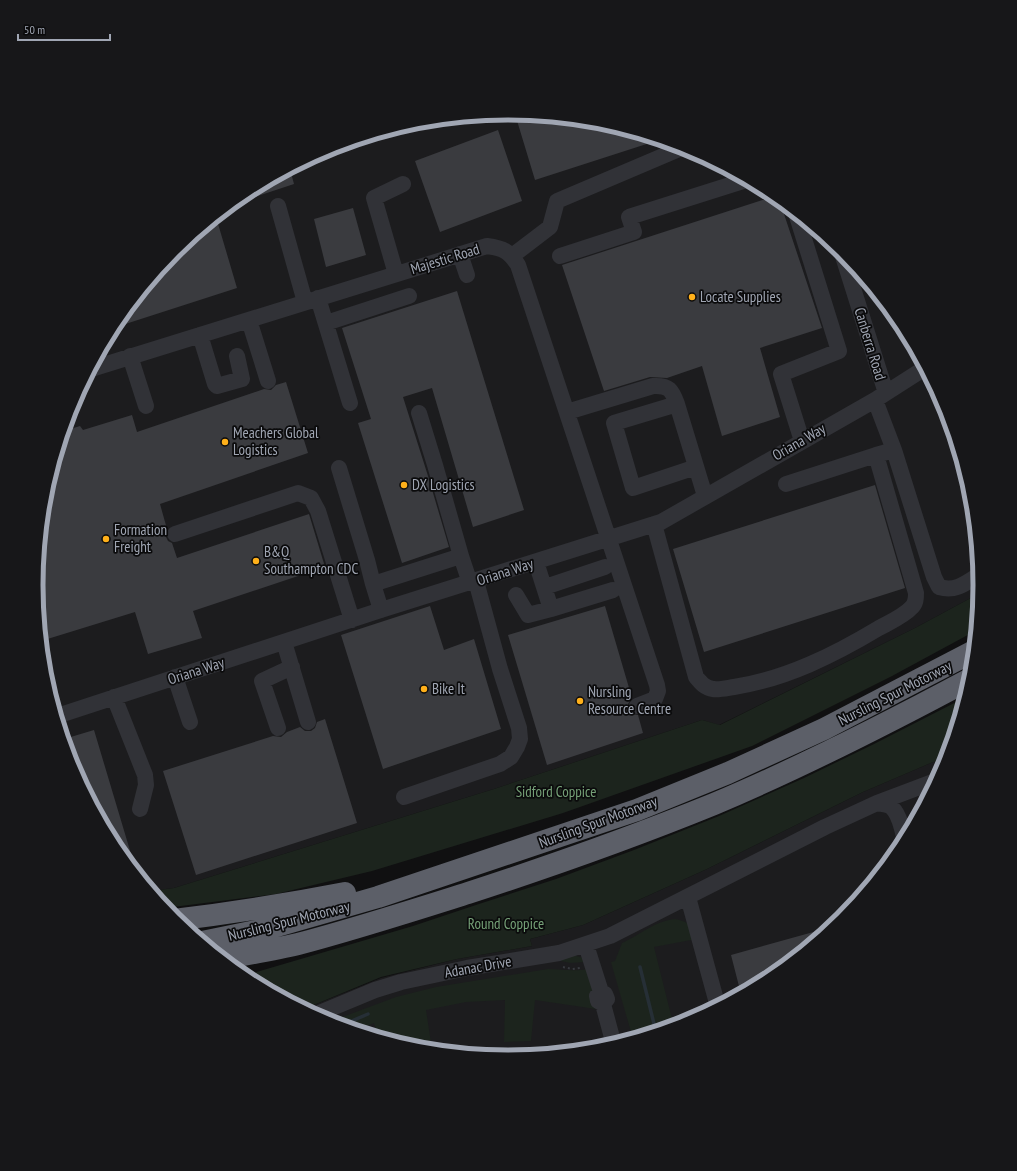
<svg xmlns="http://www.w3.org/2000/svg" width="1017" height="1171" viewBox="0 0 1017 1171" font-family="'PT Sans Narrow',sans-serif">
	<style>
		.built { fill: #1c1c1e }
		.green { fill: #1c241d }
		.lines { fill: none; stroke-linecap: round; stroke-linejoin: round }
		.stream { stroke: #262f36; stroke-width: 3.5 }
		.building { fill: #3a3b3f }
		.path { stroke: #36393e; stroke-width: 2; stroke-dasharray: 2 3; stroke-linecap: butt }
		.minor { stroke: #313237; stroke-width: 16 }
		.highway { stroke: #5c5f68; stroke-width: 22 }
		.poi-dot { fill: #ffb01a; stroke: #0b0b0c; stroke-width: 1.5 }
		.labels { text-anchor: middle; stroke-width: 3.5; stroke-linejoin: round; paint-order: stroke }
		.street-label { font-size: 15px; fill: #a0a6b3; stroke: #0b0b0c }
		.poi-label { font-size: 15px; fill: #a0a6b3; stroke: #0b0b0c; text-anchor: start }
		.park-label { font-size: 15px; fill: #75a077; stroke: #0b0b0c }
		.rim { fill: none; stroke: #a0a6b3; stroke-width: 5 }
	</style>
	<rect width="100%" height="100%" fill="#101011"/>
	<path class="built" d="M509,113l92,9 89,27 81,44 72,59 58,71 44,82 27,89 9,92 -1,7 -63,34 -198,98 -17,-5 -208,69 -320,99 -23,3 -35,-43 -44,-82 -27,-89 -9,-92 9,-92 27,-89 44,-81 59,-72 71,-58 82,-44 89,-27z
		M947,760l-2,7 -44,81 -59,72 -71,58 -82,44 -89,27 -92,9 -92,-9 -89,-27 -23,-13 77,-31 76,-19 75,-13 -2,-7 53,-14 124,-56 156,-77 70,-30z"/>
	<path class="green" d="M980,593l-3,37 -85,46 -140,70 -189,67 -191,58 -96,23 -111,14 -14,-17 23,-3 320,-99 208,-69 18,5 197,-98z
		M966,697l-19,63 -14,2 -70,30 -156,77 -124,56 -53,14 2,7 -75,13 -76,18 -77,32 -61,-33 170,-50 69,-23 74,-24 78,-29 85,-34 85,-38 70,-34z
		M675,919c13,3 18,5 20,19l-4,2 -37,7 20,80 -41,12 -22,-77 4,-1 7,-18c18,-8 33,-22 53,-24z
		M573,955l10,3 2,4 -15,1 -17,-4z
		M548,969c14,0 25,3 39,0l2,4 7,36 -61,-9 -4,41 -27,1 1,-42 -39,2 -40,8 6,39c-13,4 -39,-7 -53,-11l-5,-15 -18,8 -27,-9 67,-25 40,-10z"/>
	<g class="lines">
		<path class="stream" d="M640,967l16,65
			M340,1026l28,-12"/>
	</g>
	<path class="building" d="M515,114l86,8 58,18 -124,40z
		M498,130l24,71 -82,31 -25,-71z
		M290,169l4,15 -54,18 -1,-3 7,-6z
		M775,196l4,3 43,129 -62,20 20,69 -58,19 -20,-70 -35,12 -17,-1 -46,14 -42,-126z
		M353,208l13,47 -40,12 -12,-48z
		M216,217l21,71 -124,40 62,-77z
		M457,291l67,219 -51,17 -41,-139 -29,9 25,79 21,71 -47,16 -44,-140 13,-4 -29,-91z
		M286,382l22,71 -148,51 7,25 -1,8 2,4 4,2 5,15 132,-44 16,53 -132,44 9,27 -54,16 -13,-42 -94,29 -5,-56 9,-92 19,-62 16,-5 3,4 49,-15 5,17 127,-43 7,1 5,-5z
		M875,485l30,103 -201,64 -31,-103z
		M430,606l14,44 30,-11 27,90 -118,40 -42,-134z
		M605,606l27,92 -4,6v5l3,5 7,1 5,18 -96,32 -39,-130z
		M325,719l32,104 -161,52 -33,-104 110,-35 8,1 6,-5 13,-5 5,4h6l4,-3 2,-6z
		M94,730l43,144 -21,-26 -44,-82 -8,-27z
		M835,926l-64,52 -30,16 -10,-39z"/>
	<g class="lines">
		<path class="path" d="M563,967l9,2 8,-1"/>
		<path class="minor" d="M278,206l27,96
			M796,213l43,138 -58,23 21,67
			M841,250l45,143
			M460,254l7,21
			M512,256l38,-29 7,-26 127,-54
			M560,256l74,-24 -5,-15 117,-37
			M396,274l-22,-76 29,-14
			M318,298l32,105
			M249,320l19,61
			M326,323l83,-27
			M200,335l15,49 2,2 25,-7 -5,-23
			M130,356l16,50
			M91,369l396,-123c16,2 22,5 31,19l139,420 1,6 -3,8 -18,7
			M567,412l86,-26c16,-1 19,4 24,18
			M419,413l16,52 26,91
			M894,450l40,127 5,10c17,5 27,-4 41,-13
			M696,467l-63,21 -19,-65 63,-19 28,92
			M339,468l28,92 6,24
			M786,484l90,-29
			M654,524l42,153c5,6 9,11 17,12 6,1 14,-1 21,-2 52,-8 100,-32 145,-59 11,-6 25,-12 33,-21 4,-4 4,-9 4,-14l-40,-138 18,-5 -19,-50
			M175,534l123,-41 13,5 7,13 34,109
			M536,562l15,47 62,-19
			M545,587l60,-20
			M516,595l12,20 23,-6
			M381,610l-8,-26 88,-28 9,27
			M284,642l24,80
			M175,677l15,45
			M114,697l31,78 1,10 -6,24
			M57,716l324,-106 280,-88 214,-122 50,-32
			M278,728l-16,-47 30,-14
			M404,797l96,-33 11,-7 6,-10 3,-8 -1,-11 -19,-59 -24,-88
			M877,803c4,1 9,1 13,3 10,7 12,24 15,35
			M688,897l30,110
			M586,945l15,47 4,2 2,5 -4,5
			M597,996l1,5 5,3 11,41
			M315,1015l60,-25 26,-8 66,-14 92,-15 51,-17 215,-109 52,-24 61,-23"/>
		<path class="highway" d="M174,920c58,-7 114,-16 171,-27
			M202,942l68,-14 108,-31 259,-87 91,-37 96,-44 150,-78
			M222,959c25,-5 51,-9 76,-15 57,-15 113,-33 170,-51 83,-27 165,-56 246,-89 88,-37 174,-81 258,-126"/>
	</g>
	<g class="poi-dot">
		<circle cx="692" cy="297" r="4"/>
		<circle cx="225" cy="442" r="4"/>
		<circle cx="404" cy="485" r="4"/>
		<circle cx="106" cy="539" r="4"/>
		<circle cx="256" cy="561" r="4"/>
		<circle cx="424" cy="689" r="4"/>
		<circle cx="580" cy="701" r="4"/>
	</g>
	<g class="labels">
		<g class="street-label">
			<text transform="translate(445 259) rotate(-17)" y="5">Majestic Road</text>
			<text transform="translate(870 344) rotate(73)" y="5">Canberra Road</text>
			<text transform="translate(799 442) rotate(-30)" y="5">Oriana Way</text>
			<text transform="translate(505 572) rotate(-18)" y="5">Oriana Way</text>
			<text transform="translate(196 671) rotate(-18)" y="5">Oriana Way</text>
			<text transform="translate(895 693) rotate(-27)" y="5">Nursling Spur Motorway</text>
			<text transform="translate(598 822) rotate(-20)" y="5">Nursling Spur Motorway</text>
			<text transform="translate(289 921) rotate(-14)" y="5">Nursling Spur Motorway</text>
			<text transform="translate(478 967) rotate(-10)" y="5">Adanac Drive</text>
		</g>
		<g class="poi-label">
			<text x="700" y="302">Locate Supplies</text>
			<text x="233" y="438">Meachers Global<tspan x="233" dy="17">Logistics</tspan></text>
			<text x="412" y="490">DX Logistics</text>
			<text x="114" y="535">Formation<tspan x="114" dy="17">Freight</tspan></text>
			<text x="264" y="557">B&amp;Q<tspan x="264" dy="17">Southampton CDC</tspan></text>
			<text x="432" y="694">Bike It</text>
			<text x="588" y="697">Nursling<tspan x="588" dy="17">Resource Centre</tspan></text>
		</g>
		<g class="park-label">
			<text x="556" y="797">Sidford Coppice</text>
			<text x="506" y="929">Round Coppice</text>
		</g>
	</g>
	<path d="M0 0H1017V1171H0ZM43 585a465 465 0 1 1 930 0a465 465 0 1 1-930 0Z" fill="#171719" fill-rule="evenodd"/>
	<path class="rim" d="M43 585a465 465 0 1 1 930 0a465 465 0 1 1-930 0Z"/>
	<path d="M18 34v6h92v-6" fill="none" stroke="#a0a6b3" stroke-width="2"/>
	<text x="24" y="34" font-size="12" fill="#a0a6b3" stroke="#0b0b0c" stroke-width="3" paint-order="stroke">50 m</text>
</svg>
